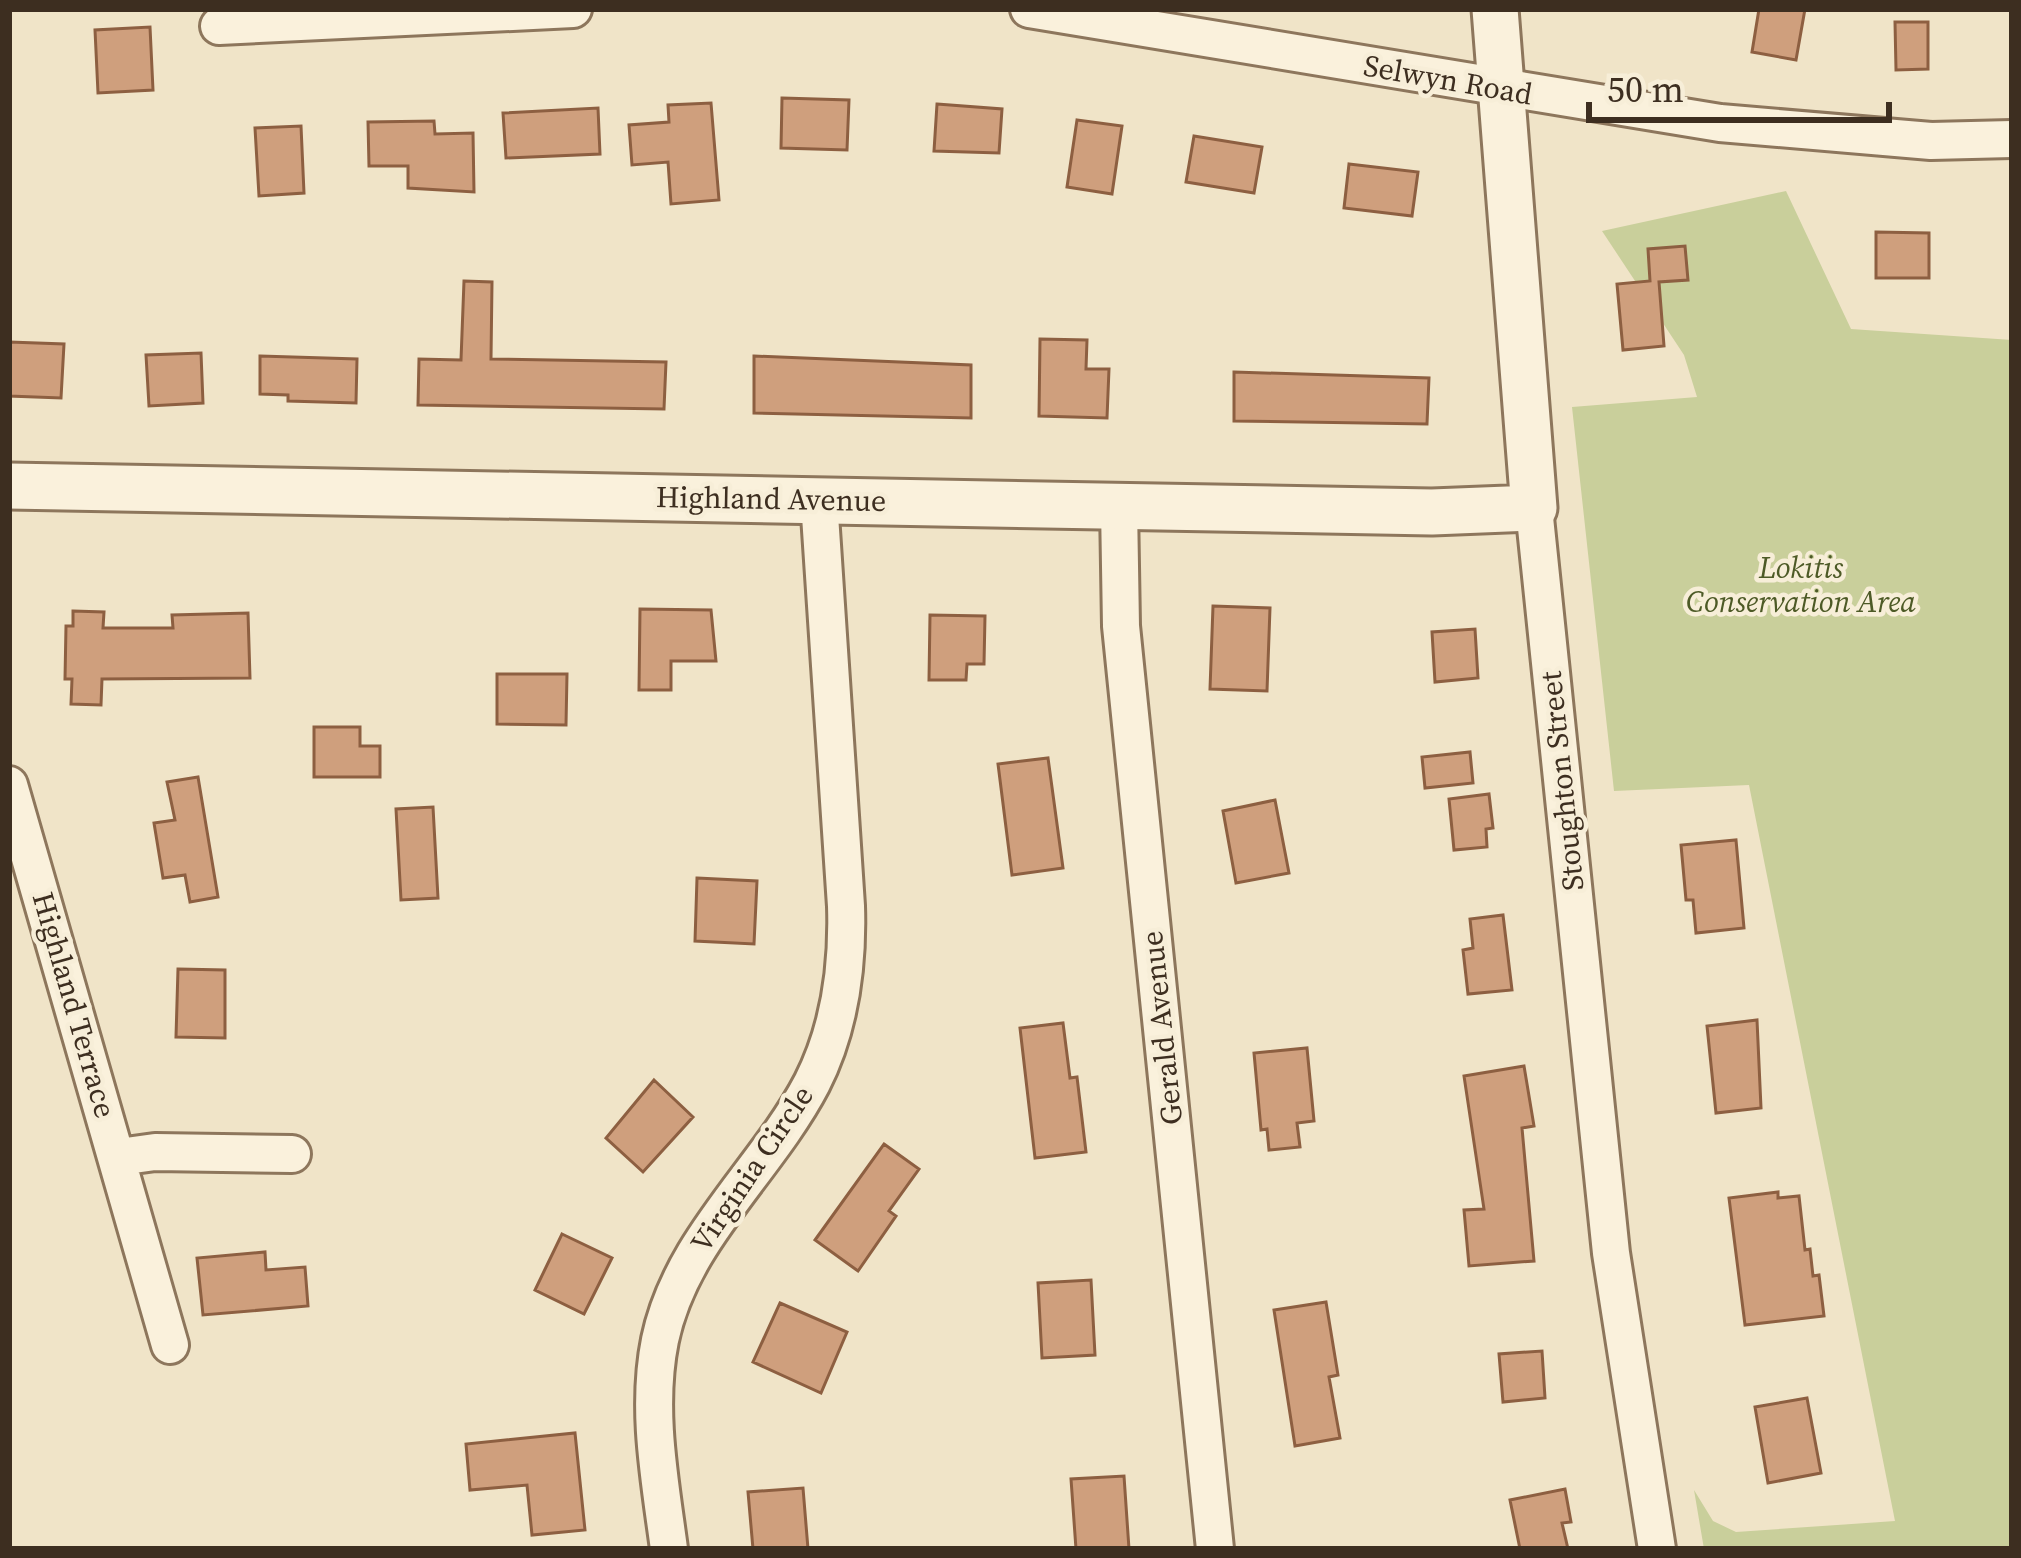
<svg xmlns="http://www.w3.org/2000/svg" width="2021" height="1558" viewBox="0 0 2021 1558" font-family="'Source Serif 4',serif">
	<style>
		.green { fill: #c9cf9b }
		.building { fill: #cf9f7d; stroke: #8d5f41; stroke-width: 3 }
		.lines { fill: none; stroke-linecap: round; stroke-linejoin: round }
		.minor-casing { stroke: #8d765c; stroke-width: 42 }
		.tertiary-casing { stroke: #8d765c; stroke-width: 51 }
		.minor { stroke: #faf1dc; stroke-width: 36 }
		.tertiary { stroke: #faf1dc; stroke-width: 45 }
		.labels { text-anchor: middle; stroke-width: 9; stroke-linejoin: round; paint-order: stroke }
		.street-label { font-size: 30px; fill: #3d2e20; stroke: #f7eed8 }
		.park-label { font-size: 30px; font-style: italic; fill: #4d5a26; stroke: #f7eed8 }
	</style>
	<rect width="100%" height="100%" fill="#f0e4c8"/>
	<path class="green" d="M1786,191l65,138 161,11v1209h-308l-10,-59 19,31 23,11 159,-11 -146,-736 -135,6 -42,-384 125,-10 -13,-42 -82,-124z"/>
	<path class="building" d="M1759,9h46l-9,51 -44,-8z
		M1895,22h33v47l-32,1z
		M150,27l3,63 -55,3 -3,-63z
		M782,98l67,2 -2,50 -66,-2z
		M711,103l8,97 -48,4 -3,-42 -36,3 -3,-40 40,-3 -1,-17z
		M937,104l65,5 -3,44 -65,-2z
		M598,108l2,46 -94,4 -3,-45z
		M1077,120l45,6 -10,68 -45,-7z
		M434,121l1,13 38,-1 1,59 -66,-4v-22h-39l-1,-44z
		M301,126l3,67 -45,3 -4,-68z
		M1194,136l68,11 -8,46 -68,-11z
		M1349,164l69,8 -6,44 -68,-8z
		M1876,232l53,1v45h-53z
		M1685,246l3,34 -29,2 5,64 -41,4 -6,-66 33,-3 -2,-32z
		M464,281l28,1 -1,77 175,3 -2,47 -246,-4 1,-46 42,1z
		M1040,339l47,1 -1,29h23l-2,49 -68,-2z
		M9,342l55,2 -3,54 -52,-2z
		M201,353l2,50 -54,3 -3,-51z
		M260,356l97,3 -1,44 -68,-2v-6l-28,-1z
		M754,356l217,9v53l-217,-5z
		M1234,372l195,6 -2,46 -193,-3z
		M1213,606l57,2 -3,83 -57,-2z
		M640,609l71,1 5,51h-45v29h-32z
		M73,611l31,1 -1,16h70l-1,-13 76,-2 2,65 -148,1 -1,26 -30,-1 1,-25h-7l1,-53h7z
		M930,615l55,1 -1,48h-17l-1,16h-37z
		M1475,629l3,49 -43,4 -3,-50z
		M497,674h70l-1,51 -69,-1z
		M314,727h46v19h20v31h-66z
		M1470,752l3,31 -48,5 -3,-31z
		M1048,758l15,110 -51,7 -14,-111z
		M198,777l20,120 -28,5 -5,-27 -22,3 -9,-55 21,-3 -8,-38z
		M1489,794l4,34 -7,1 1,18 -33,3 -5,-51z
		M1275,800l14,73 -53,10 -13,-72z
		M433,807l5,91 -37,2 -5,-91z
		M1736,840l8,88 -48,5 -3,-33h-7l-5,-55z
		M697,878l60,3 -3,63 -59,-3z
		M1503,915l9,75 -44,4 -5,-44 10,-2 -3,-29z
		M178,969l47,1v68l-49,-1z
		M1757,1020l4,88 -45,5 -9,-87z
		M1063,1023l7,55 7,-1 9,75 -51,6 -15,-130z
		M1307,1048l7,73 -17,2 3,24 -31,3 -2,-21 -6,1 -7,-77z
		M1524,1066l10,60 -12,2 12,133 -65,5 -5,-56 20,-1 -20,-133z
		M654,1080l39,37 -50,55 -37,-34z
		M884,1144l35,25 -30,42 7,5 -38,55 -43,-31z
		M1778,1192v6l21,-2 6,54 5,-1 3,27 6,-1 5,41 -79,9 -16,-127z
		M562,1234l50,24 -28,56 -49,-24z
		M265,1252l1,18 39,-3 3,39 -105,9 -6,-57z
		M1091,1280l4,75 -53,3 -4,-75z
		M1326,1302l12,73 -9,2 11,61 -45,8 -21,-136z
		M780,1303l67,29 -26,61 -68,-31z
		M1542,1351l3,47 -42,4 -4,-48z
		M1807,1398l14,75 -53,10 -13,-76z
		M575,1433l10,97 -53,5 -5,-50 -57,5 -4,-46z
		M1124,1476l5,73h-53l-5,-70z
		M803,1488l5,61h-55l-5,-57z
		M1565,1489l6,33 -9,1 6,26h-48l-10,-49z"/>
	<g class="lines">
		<defs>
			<path id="minor" d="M1029,9l691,114 211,18 81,-2
				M219,26l354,-17
				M1119,506l2,120 94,923
				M1534,508l77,745 46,296
				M9,785l161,560
				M119,1157l36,-5 137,2
				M669,1549c-9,-68 -23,-140 -9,-209 21,-101 106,-169 152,-257 28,-55 36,-116 34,-177l-27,-406"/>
			<path id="tertiary" d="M9,486l1423,26 102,-4 -39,-499"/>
		</defs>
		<use href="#minor" class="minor-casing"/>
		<use href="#tertiary" class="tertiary-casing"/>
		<use href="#minor" class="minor"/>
		<use href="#tertiary" class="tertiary"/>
	</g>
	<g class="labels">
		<g class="street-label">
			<text transform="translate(1448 80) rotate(10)" y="10">Selwyn Road</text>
			<text transform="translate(771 499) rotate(1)" y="10">Highland Avenue</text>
			<text transform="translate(1562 781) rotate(-96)" y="10">Stoughton Street</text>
			<text transform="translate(74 1005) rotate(74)" y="10">Highland Terrace</text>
			<text transform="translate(1162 1028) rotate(-96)" y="10">Gerald Avenue</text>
			<text transform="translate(752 1169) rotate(-56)" y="10">Virginia Circle</text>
		</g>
		<g class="park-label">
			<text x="1801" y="578">Lokitis<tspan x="1801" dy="34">Conservation Area</tspan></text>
		</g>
	</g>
	<rect width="2021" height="1558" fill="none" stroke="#3d2e20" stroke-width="24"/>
	<path d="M1589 102v18h300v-18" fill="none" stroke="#3d2e20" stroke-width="6"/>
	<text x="1607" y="102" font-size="36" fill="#3d2e20" stroke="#f7eed8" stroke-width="9" paint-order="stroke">50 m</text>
</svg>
